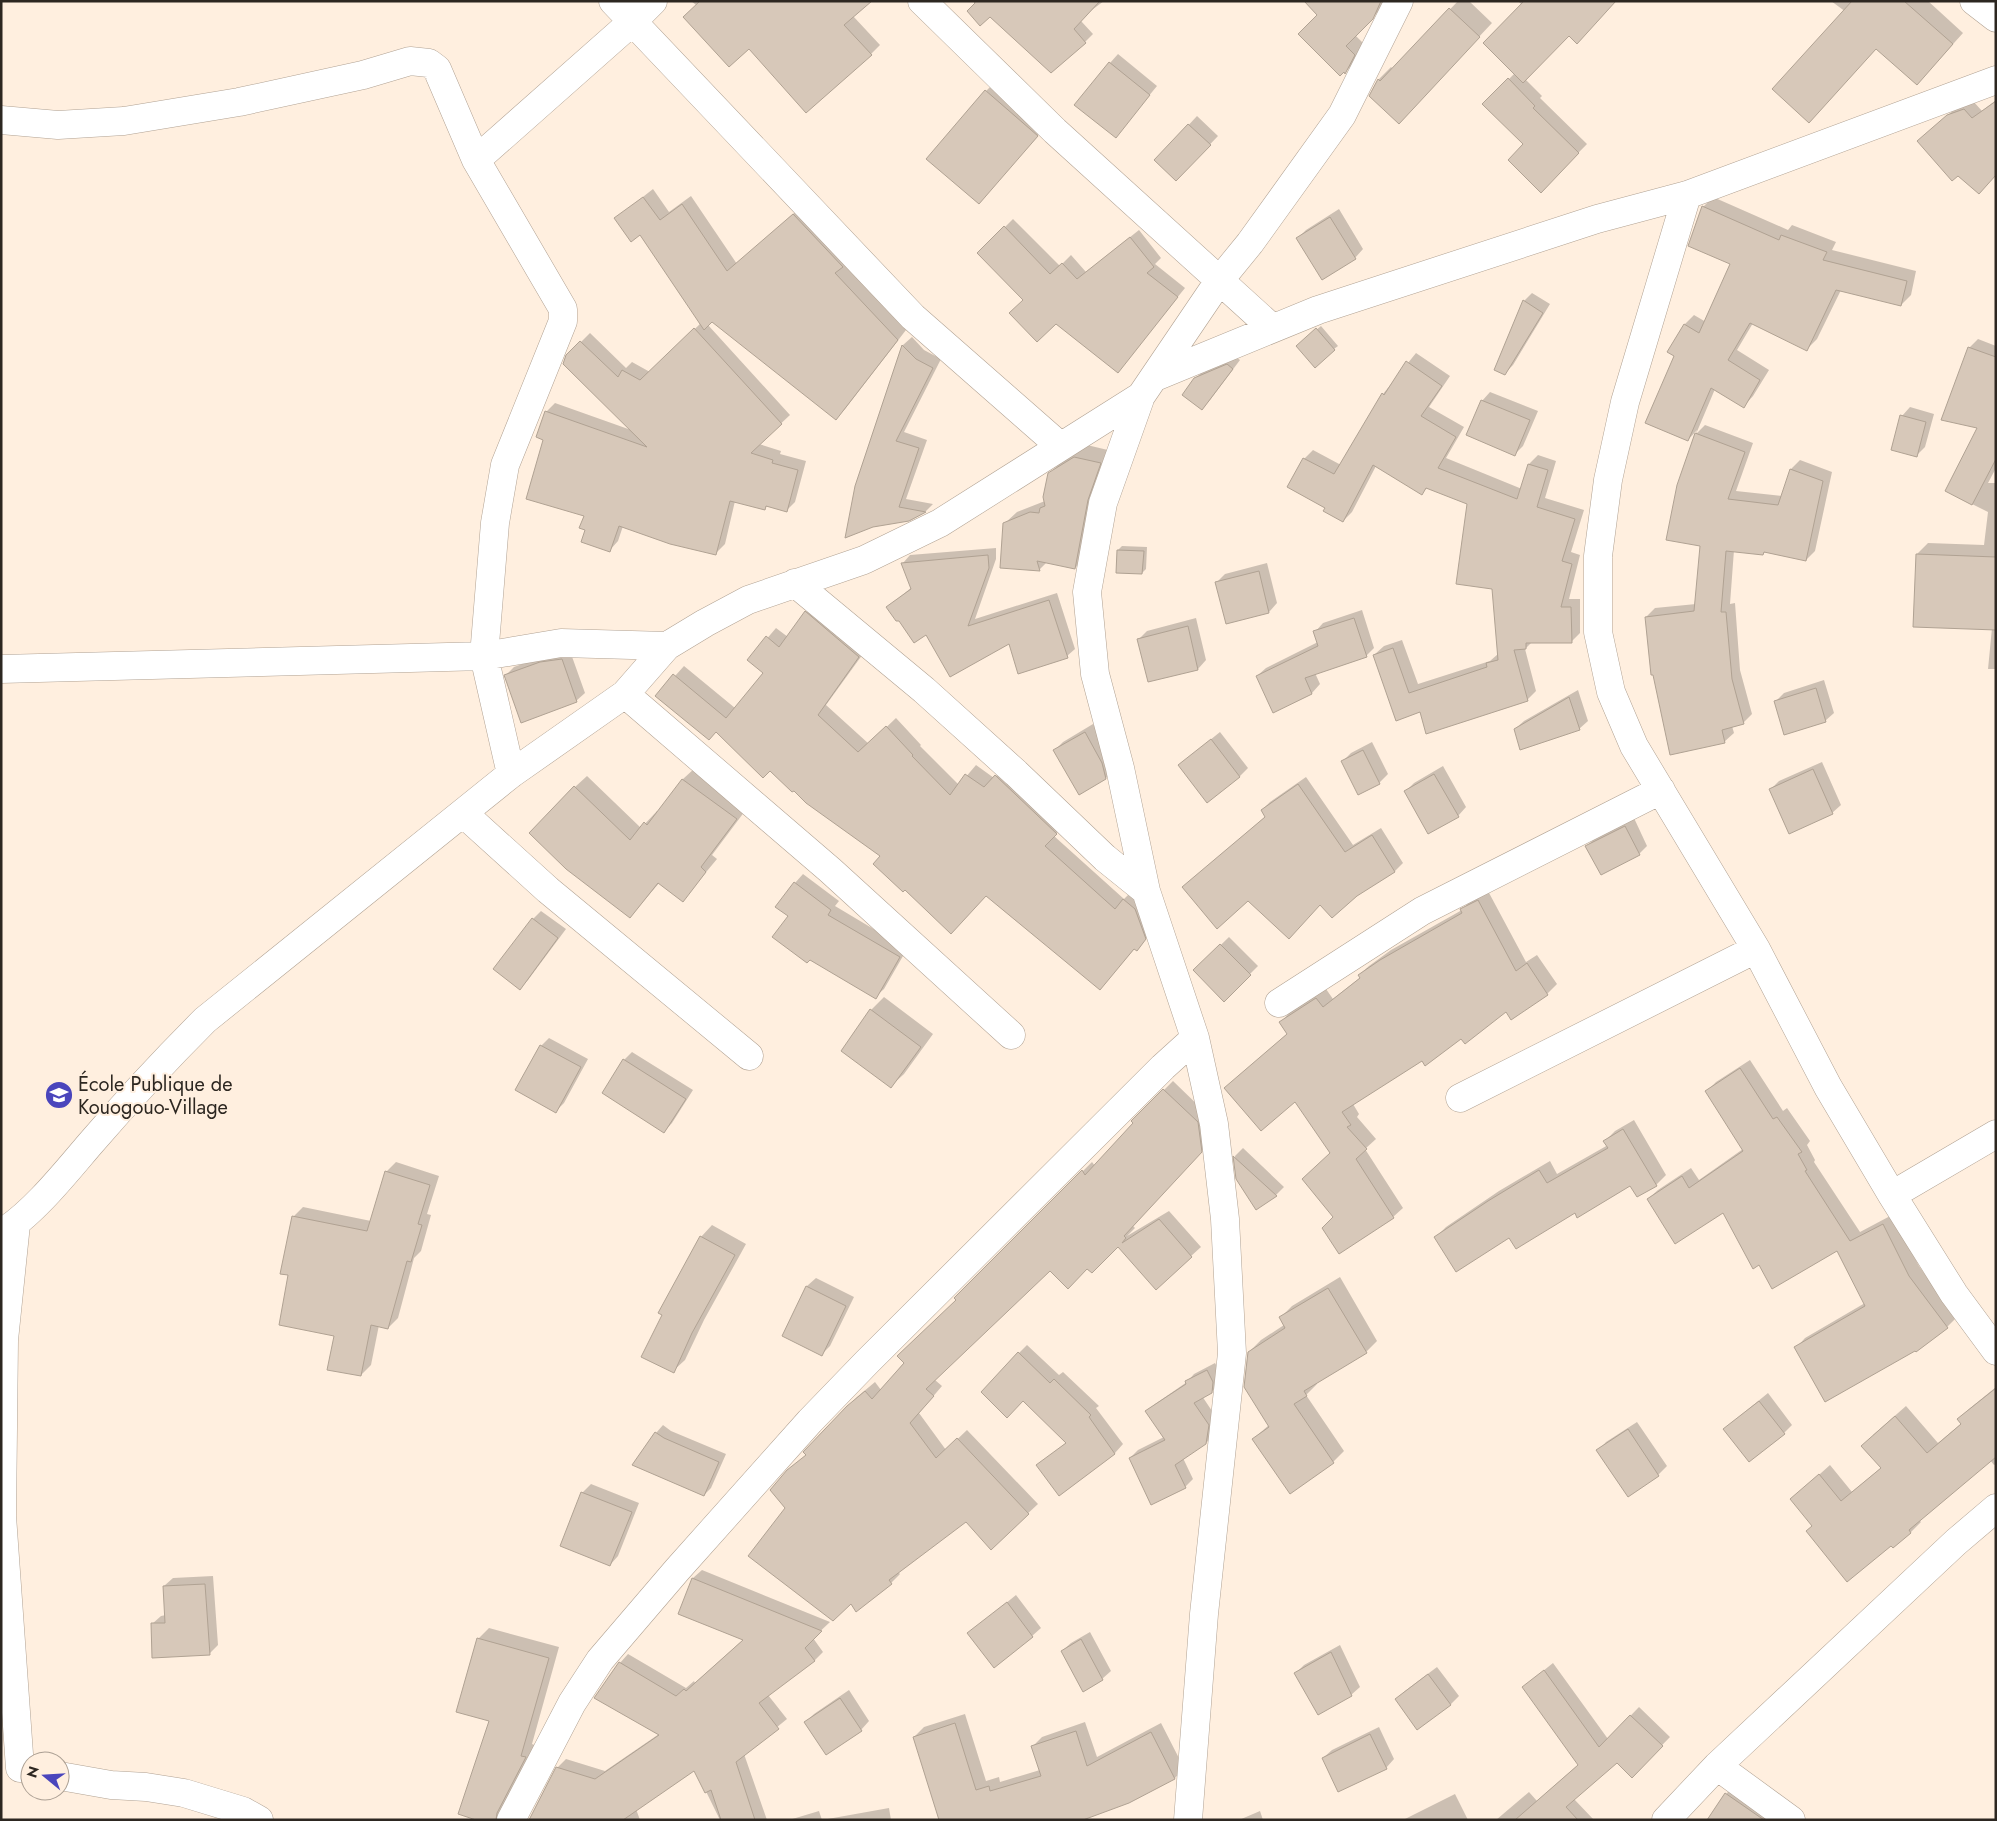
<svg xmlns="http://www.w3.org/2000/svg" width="1997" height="1821" viewBox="0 0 1997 1821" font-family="Jost,sans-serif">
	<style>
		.shadow { fill: #0003 }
		.building { fill: #d7c8b9; stroke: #b0a293 }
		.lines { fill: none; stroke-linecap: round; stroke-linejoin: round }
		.minor-casing { stroke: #b1a293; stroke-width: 29 }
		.minor { stroke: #fff; stroke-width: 28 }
		.labels { text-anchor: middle; stroke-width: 4; stroke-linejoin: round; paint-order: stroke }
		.poi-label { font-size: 20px; fill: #2d2721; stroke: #ffefdf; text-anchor: start }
	</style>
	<rect width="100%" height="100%" fill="#ffefdf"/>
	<path class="shadow" d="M691,1h179l-17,15 27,29 -9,9 -122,-7z
		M978,1h126l-15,11 -8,9 12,13 -8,8z
		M1306,1h80l-3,6 -28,28 9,9 -9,18 -10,10 -26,-57z
		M1458,1h11l23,22 -81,86 -40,-13 8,-17 12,-12 2,2z
		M1518,1h97l-46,34 -44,44 17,17 -2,2 47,46 -46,47 -17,-47 -40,-40 31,-31 7,-68z
		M1831,1h97l35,32 -35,39z
		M1118,54l39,32 -42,51 -5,-74z
		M999,78l50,45 -70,80 7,-112z
		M1996,100v75l-68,-42 29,-26 16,-6 9,10z
		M1197,116l21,20 -42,44 -20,-20z
		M653,189l16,23 22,-16 46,68 66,-59 48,52 -7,7 62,66 -61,79 -9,9 -124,-97 -4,4 82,90 -31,29 22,7 -1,3 26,7 -11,41 -9,9 -19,-5 -2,2 -30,-7 -10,43 -9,9 -93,-27 -5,15 -8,9 -24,-20 -1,-15 -41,-76 2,-27 9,-9 76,27 -64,-74 23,-23 36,35 6,-6 18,10 51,-49 -61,-89 -24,-16z
		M1713,197l75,33 4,-5 44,17 -4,8 84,21 -5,24 -10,10 -60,-15 -24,49 -10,10 -54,-26 -16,27 32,20 -16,26 -9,10 -29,-17 -19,45 9,-9 48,18 -17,48 46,5 9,-27 9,-9 32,12 -17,79 -9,9 -41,-8 -2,2 -29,-4 -4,54 5,-1 5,67 12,44 -9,9 -11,3 2,7 -10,9 -78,-125 9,-9 41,-4 5,-59 -23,-60 19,-55 -9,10 -13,-85 10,-31 9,-9 12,7 26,-58 -29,-57z
		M1339,209l24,40 -8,9 -57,-20 8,-8z
		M1013,219l47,47 11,-11 15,17 53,-42 22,28 -6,6 30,24 -67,83 -93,-71 -46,-47z
		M1532,293l18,11 -37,61 -9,9 20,-73z
		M1321,326l17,20 -4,3 -32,-7z
		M912,337l12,13 17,9 -37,73 23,8 -21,59 27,5 -7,7 -17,8 -53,-32 47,-142z
		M1978,339l18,7v48l-27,-46z
		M1416,353l34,23 -21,31 35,20 -18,31 76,31 7,-25 9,-9 18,6 -11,37 39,12 -13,42 9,3 -11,44h11v34l-9,9h-39l-7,7 11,42 -9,9 -107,11 -46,-56 10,-9 18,-6 16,44 72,-23 8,-7 -5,-67 -25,-83 -40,-17 -6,6 -46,-27 -24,46 -9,9 -17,-14 -22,-48 9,-9 28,15 42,-71z
		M1236,357l4,3 -30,40 -8,9 -7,-30 9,-9z
		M1490,392l48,19 -15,35 -8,8 -33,-53z
		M1910,407l24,7 -9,33 -8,8 -15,-39z
		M1996,434v34l-8,15h8v186h-8l4,-41 -75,-74 11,-11 56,2 4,-33 -42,-21z
		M1087,445l25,6 -25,105 -12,12 -28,-6 -7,7 -39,-2 3,-43 13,-12 28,-11 4,-27 13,-13z
		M1122,546l25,1 -1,22 -4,4 -25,-1 1,-22z
		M996,548v11l-21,60 82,-26 18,56 -8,7 -58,-14 -83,-9 -26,-13 -12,-13 24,-20 -9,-24 7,-8z
		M1267,563l10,40 -8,9 -52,-30 8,-8z
		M815,603l53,44 -42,58 43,39 27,-26 25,27 -1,1 39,39 17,-20 18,13 11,-11 60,57 -11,12 70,63 9,-9 21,39 -17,20 -2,-1 -35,41 -114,-94 -104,-39 -165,-125 -60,-35 27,-30 51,42 30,-35 -16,-13 27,-32 12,9 18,-25z
		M1362,610l12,38 -8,8 -51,17 5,11 -8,9 -38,18 -17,-35 9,-8 52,-26 -3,-10 8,-9z
		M1196,618l10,42 -8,9 -49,12 -10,-42 8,-8z
		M570,651l15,42 -9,8 -70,-26 8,-8 35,-13z
		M1824,680l10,33 -9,8 -49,-20 8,-8z
		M1578,690l10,31 -9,8h-64l9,-8z
		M1093,724l17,30 4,16 -8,8 -51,-28 8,-8z
		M1220,732l28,36 -9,9 -60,-12z
		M1372,742l16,32 -9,9 -36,-22 8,-8z
		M1822,762l19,43 -9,8 -61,-24 8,-8z
		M1443,766l23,41 -8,9 -52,-25 8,-8z
		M695,768l53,39 -36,48 5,4 -35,42 -22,-19 -30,35 -55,-130 12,-11 54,52 16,-17 1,1 25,-33z
		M1306,777l47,68 28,-17 22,35 -8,8 -39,24 -35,9 -73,-5 -64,-12 82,-71 -4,-6 8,-8z
		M1634,818l13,28 -8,8 -52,-8 8,-8z
		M803,874l36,27 -4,5 72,43 -23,40 -9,8 -85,-81 5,-33z
		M1488,891l38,71 11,-7 20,29 -10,10 -36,24 -5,-8 -84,50 -69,44 6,10 -2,3 19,22 -11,10 38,59 -10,9 -58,-1 -3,-63 -37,-53 -69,-12 62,-55 -7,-11 9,-10 36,-23 7,10 28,-22 -2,-2 10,-9 22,-16 71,-40 9,-10z
		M541,911l25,18 -38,51 -8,8 13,-69z
		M1229,937l29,29 -34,34 -29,-30z
		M884,997l49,37 -29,40 -13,12 -20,-76z
		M549,1038l39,21 -24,44 -8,8 -15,-65z
		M632,1052l61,38 -21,33 -8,9 -40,-72z
		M1750,1060l33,51 4,-3 23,33 -3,4 8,15 -1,2 46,70 32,-17 27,51 37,52 -9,9 -151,21 9,-10 60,-35 -28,-53 -78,14 -36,-53 -75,-12 10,-9 33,-22 8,12 44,-31 -36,-58 9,-9z
		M1173,1081l33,32 4,29 -77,84 2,2 -8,8 42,-25 32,36 -45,41 -38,-42 -30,22 -38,1 -115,111 7,6 -23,27 27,37 21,-20 71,74 -47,44 -25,-27 -68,51 2,2 -9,9 -40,19 -65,-94 2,-37 19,-17 50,-57 18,-15 6,8 77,-91 -2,-1 136,-136 3,4 40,-43 -2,-2z
		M1634,1120l32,55 -10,10h-25l-56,27 -66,24 -73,1 10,-10 53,-36 51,-30 7,13 51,-29 -3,-4 10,-10z
		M1243,1148l41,39 -8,8 -39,-17 -2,-22z
		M396,1162l43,14 -12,38 4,1 -10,36 -7,7 -16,60 -10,10 -9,-3 -8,40 -10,10 -26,-40 -46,-61 4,-57 10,-10 68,14 15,-49z
		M712,1225l34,19 -42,76 -19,40 -12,11 28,-134z
		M1340,1277l37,64 -11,11 -50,30 1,2 -11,11 38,56 -11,11 -80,-23 16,-14 -20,-73 12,-12 23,-15 -4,-7 12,-12z
		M816,1278l38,19 -24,49 -8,8 -39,-19 24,-49z
		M1027,1345l32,30 4,-3 36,34 -3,2 27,36 -8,9 -56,41 -21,-29 29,-23 -48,-89z
		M1215,1363l6,11 -1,10 -9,8 -9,4 14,21 -2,18 -8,8 -23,15 10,21 -7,7 -34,17 -22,-45 8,-8 26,-13 -17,-26 8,-7 32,-22 7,-8z
		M1996,1387v77l-2,1 -4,-5 -71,60 2,2 -10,10 -98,-7 -21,-26 38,-34 22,27 30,-25 -9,-32 33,-29 32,37 24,-20 -4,-4 11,-10z
		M1768,1393l24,32 -8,8 -60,-4z
		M1637,1422l30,44 -9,9 -30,20 -30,-44 8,-9z
		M663,1425l8,6 55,23 -15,34 -7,7 -48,-62z
		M591,1484l48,19 -21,53 -8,9 -28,-72z
		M702,1570l128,52 -17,16 10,14 -9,9 -46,34 19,24 -43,35 23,66h-47l-25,-51 -59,40 4,11h-110l27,-52 9,-9 39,12 54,-37 -39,-71 8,-9 58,34 8,-7 1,2 49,-44 -51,-61z
		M213,1576l5,69 -9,9 -57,-30 9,-8 5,-1 -2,-29 9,-8z
		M1016,1595l25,33 -9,8 -63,-3z
		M489,1628l70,19 -27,97 5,2 -34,74h-24l11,-100 -12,-81z
		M1090,1632l21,39 -9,8 -40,-28 9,-8z
		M1340,1645l20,42 -9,8 -55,-22 8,-8z
		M1553,1663l55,76 31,-32 31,30 -38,39 -15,-15 -43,38 20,21h-98l33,-28 8,9 42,-37 -56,-77z
		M1437,1667l22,29 -9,9 -54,-6 9,-8z
		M849,1690l20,31 -8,9 -55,-8 8,-8z
		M965,1714l21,67 13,-4 1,5 40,-12 -8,-23 10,-10 43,-15 12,35 64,-34 23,45 -9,10 -236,42 -25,-83 10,-10z
		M1379,1727l15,32 -8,9 -63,-10 9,-8z
		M1735,1785l48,35h-75l18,-26z
		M1455,1794l13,26h-64l1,-1z
		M889,1808l2,12h-69z
		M819,1811l3,9h-33z
		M1260,1811l3,9h-24z"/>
	<path class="building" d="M700,1h172l-28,24 28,30 -66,58 -57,-64 -20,18 -46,-50z
		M974,1h126l-26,28 12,14 -35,30 -61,-56 -10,9 -13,-15 8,-8z
		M1304,1h77l-8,18 -27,27 9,9 -10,19 -1,-2 -4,4 -42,-42 19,-19z
		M1524,1h92l-39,43 -8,-8 -46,47 -40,-40z
		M1852,1h52l49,43 -36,41 -41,-36 -67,74 -37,-34z
		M1449,8l31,29 -81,87 -30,-28 9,-17 2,2z
		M1109,62l41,33 -34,43 -42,-33z
		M1508,78l27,28 -2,2 46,45 -38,40 -33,-33 15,-16 -41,-40z
		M985,90l53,46 -59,68 -53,-45z
		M1996,101v74l-17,19 -21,-18 -6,5 -35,-40 30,-26 17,-6 8,9z
		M1188,124l23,21 -35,36 -22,-21z
		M643,197l17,23 22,-16 45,67 66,-57 50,53 -8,6 63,67 -62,80 -124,-98 -8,8 -64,-95 -9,7 -17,-24z
		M1702,206l77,34 2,-5 46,17 -4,8 84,21 -6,25 -65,-16 -29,61 -57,-28 -22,37 32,20 -16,28 -33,-20 -23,53 -43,-18 29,-67 -7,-4 17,-28 15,9 31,-69 -42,-18z
		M1330,217l26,42 -34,21 -26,-42z
		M1004,226l46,48 12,-11 15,16 53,-42 24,30 -7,6 31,24 -60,76 -62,-49 -19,18 -28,-29 14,-13 -46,-47z
		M1523,300l20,13 -38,62 -11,-5z
		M694,328l88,96 -31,29 22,7 -1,3 26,7 -11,42 -21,-6 -1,4 -35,-9 -14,54 -46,-11 -51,-18 -9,26 -29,-10 4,-12 -6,-2 5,-12 -58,-17 17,-59 -7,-3 9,-26 102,36 -84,-83 3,-9 14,-14 38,36 4,-7 18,10z
		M1316,328l19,22 -20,18 -19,-22z
		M902,345l14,14 17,9 -37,73 23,7 -20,59 27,5 -17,9 -36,6 -28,11 10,-52z
		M1968,347l28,10v102l-24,46 -27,-14 32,-63 -36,-8z
		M1406,361l36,25 -21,30 35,21 -18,31 79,31 11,-35 20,6 -11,37 38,12 -13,42 10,3 -11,43h10l1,36h-46v6l-12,1 14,51 -102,33 -6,-22 -24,9 -23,-66 20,-7 16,45 78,-26 -1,-4 12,-3 -6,-71 -36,-5 11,-80 -41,-16 -4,7 -49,-30 -30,57 -20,-11 2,-3 -38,-21 16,-29 31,16 48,-81 2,2z
		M1227,364l6,5 -31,41 -20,-15 12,-17z
		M1481,400l49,20 -15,36 -49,-21z
		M1900,415l26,7 -9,35 -26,-7z
		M1695,433l50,19 -17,47 50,6 12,-36 33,12 -17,80 -42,-9 -1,3 -37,-4 -5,61h5l6,67 12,45 -22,6 3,13 -55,12 -17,-80h-2l-6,-58 49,-6 6,-65 -34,-6 11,-55z
		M1074,457l27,6 -13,37 -13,69 -38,-8 3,10 -40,-3 3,-45 27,-11 9,1 1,-5 5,-2 -2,-9 5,-24z
		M1117,550l27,1 -2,23 -26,-1z
		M1916,554l80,3v73l-83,-3z
		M988,555l1,13 -21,58 81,-26 19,58 -50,16 -9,-30 -59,33 -24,-42 -12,8 -15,-22h-3l-10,-14 25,-18 -10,-26z
		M1259,571l10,42 -43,11 -11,-42z
		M805,611l54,46 -41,58 40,37 28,-26 27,29 -1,1 38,39 15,-21 19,13 11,-12 62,59 -12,12 70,63 8,-10 12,10 11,30 -9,12 -3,-2 -34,41 -114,-94 -35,38 -46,-44 -2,2 -30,-28 7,-8 -74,-53 -12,-12 -2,1 -22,-21 -7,7 -47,-46 -7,8 -54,-44 18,-22 53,44 37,-45 -16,-13 19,-24 13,11z
		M1354,618l13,39 -62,21 7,16 -39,19 -17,-37 62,-30 -5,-15z
		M1188,626l10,44 -50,12 -11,-43z
		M562,659l15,43 -56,21 -17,-48 36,-13z
		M1816,688l10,34 -42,13 -10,-34z
		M1569,697l11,33 -60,20 -6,-21z
		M1085,732l17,31 4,16 -27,16 -26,-45z
		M1211,739l29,38 -33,26 -29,-38z
		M1363,750l17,34 -22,11 -17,-34z
		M1813,769l20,45 -44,20 -20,-45z
		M1434,774l25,43 -31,17 -24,-43z
		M682,779l55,40 -36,48 5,5 -23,30 -25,-19 -28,35 -64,-49 -37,-36 45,-47 56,54 14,-18 3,3z
		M1298,784l47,68 27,-17 23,37 -38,24 -25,22 -12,-13 -31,34 -41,-38 -31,28 -35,-42 83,-70 -4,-7z
		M1625,826l15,29 -39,20 -16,-29z
		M794,882l37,28 -3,5 72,42 -24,42 -66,-39 -3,3 -35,-26 16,-21 -13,-9z
		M1478,900l38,71 11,-8 21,32 -37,25 -5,-8 -41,32 -4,-5 -36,27 -3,-5 -80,51 9,13 -4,2 20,22 -11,10 38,59 -55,36 -17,-26 11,-11 -31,-38 28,-26 -35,-51 -34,29 -37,-43 63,-54 -8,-12 37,-24 7,9 37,-29 -2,-3 22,-15 82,-47 -2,-4z
		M532,918l26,20 -38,52 -27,-21z
		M1220,944l31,31 -27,27 -31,-32z
		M870,1009l51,38 -30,41 -50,-37z
		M540,1045l41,22 -25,46 -41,-23z
		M623,1059l63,40 -22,34 -62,-40z
		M1740,1068l33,51 4,-2 25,35 -4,2 9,16 -2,1 45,70 33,-17 26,52 39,52 -32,24 -1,-1 -90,51 -31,-55 71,-41 -28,-55 -65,38 -13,-24 -6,4 -30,-56 -48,31 -28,-45 35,-23 7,12 54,-37 -38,-60z
		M1163,1089l35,33 4,30 -78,84 2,2 -4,5 37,-24 33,38 -36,33 -38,-43 -26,26 -5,-4 -19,20 -18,-18 -124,118 8,7 -24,27 26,35 21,-20 72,76 -38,36 -25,-28 -77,58 3,4 -36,28 -5,-8 -18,17 -85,-65 37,-48 -15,-18 17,-20 19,-15 -3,-3 44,-46 18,-15 7,8 32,-36 -7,-7 59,-56 -2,-2 128,-128 3,5 48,-52 -2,-2z
		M1623,1129l34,57 -20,11 -7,-11 -53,32 -2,-5 -59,36 -7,-11 -53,34 -22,-35 54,-36 51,-31 8,13 61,-35 -5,-7z
		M1233,1156l44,40 -21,14 -20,-31z
		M385,1171l45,14 -12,39 4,1 -11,37 -4,-1 -19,68 -17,-4 -10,51 -34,-6 7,-34 -55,-11 9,-50 -8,-1 12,-58 75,15z
		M700,1236l35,19 -43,78 -18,40 -33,-16 21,-42 -4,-2z
		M806,1286l40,20 -24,50 -40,-20z
		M1328,1288l39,65 -63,38 3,5 -13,8 40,59 -44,31 -38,-55 17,-12 -25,-40 4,-35 37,-24 -6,-11z
		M1018,1352l32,31 4,-4 37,36 -2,2 26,37 -56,42 -23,-31 30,-22 -43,-42 -16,17 -26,-26z
		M1207,1370l6,12 -1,11 -18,10 15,22 -3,19 -31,21 11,23 -35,17 -22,-47 36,-18 -20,-29 41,-27 -1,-3z
		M1996,1388v69l-87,73 2,3 -18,15 -2,-2 -44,36 -41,-51 6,-5 -22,-27 29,-25 22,27 40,-33 -20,-22 34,-30 32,37 34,-29 -4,-5z
		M1759,1401l26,33 -36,28 -26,-33z
		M1628,1429l31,47 -31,21 -32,-47z
		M655,1432l9,6 55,24 -15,34 -72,-31z
		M581,1492l51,20 -22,54 -50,-20z
		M692,1578l130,53 -17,17 10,13 -56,42 20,26 -43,33 19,58h-34l-10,-30 -6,3 -11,-22 -71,49h-94l27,-53 39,12 64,-44 -65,-37 25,-36 57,34 8,-7 2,2 57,-51 -65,-26z
		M205,1584l5,71 -58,3 -1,-35h14l-2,-37z
		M1007,1602l26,35 -39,31 -27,-35z
		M477,1638l72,20 -28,98 5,1 -29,56 -1,7h-20l-18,-6 31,-93 -33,-9z
		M1081,1639l22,41 -20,12 -22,-41z
		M1331,1652l21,44 -34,19 -24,-42z
		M1544,1670l55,77 31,-32 33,31 -31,32 -15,-15 -51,44 12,13h-63l63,-55 -56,-78z
		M1428,1674l23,31 -34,25 -22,-31z
		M840,1698l22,33 -36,24 -22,-33z
		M955,1723l21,67 13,-4 1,5 51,-15 -10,-30 45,-15 11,35 64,-34 24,47 -46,24 -46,17h-144l-26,-83z
		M1370,1734l17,35 -49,23 -16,-34z
		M1725,1793l39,27h-57z"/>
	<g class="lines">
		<defs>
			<path id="minor" d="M613,1l300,316 147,129
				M922,1l133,130 217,197
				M1974,1l22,17
				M1,120l57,5 66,-4 115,-19 124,-27 47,-14 19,2 8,6 39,91 87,149v12l-4,10 -54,134 -10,58 -11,133 27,118
				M476,160l156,-138 21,-21
				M1687,195l-62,207 -17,78 -10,76v76l13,60 23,54 122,203 72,138 64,108 62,99 42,57
				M1155,377l163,-67 279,-91 90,-24 309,-115
				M795,583l129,107 92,83 89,85 41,33
				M1,669l483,-13 77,-13 106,3
				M625,694l205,176 181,165
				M463,813l85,77 201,166
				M1279,1003l143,-92 239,-121
				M1460,1098l296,-149
				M1892,1195l104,-61
				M16,1224l-12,116 -2,176 18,252
				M1,1233c31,-18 65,-61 89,-89 37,-43 75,-84 115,-124l306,-246 114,-80 42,-48 38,-23 43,-23 116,-40 76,-37 201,-127
				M1717,1766l74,54
				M60,1776l51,9 35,2 38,6 59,18 16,9
				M511,1820l61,-117 28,-43 77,-90 133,-149 57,-59 296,-295 32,-29
				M1188,1820l16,-206 28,-261 -7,-134 -11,-95 -19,-86 -49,-147 -26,-123 -25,-94 -8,-82 16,-89 38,-107 78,-115 31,-38 92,-128 57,-114
				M1666,1820l51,-54 239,-224 40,-34"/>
		</defs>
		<use href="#minor" class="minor-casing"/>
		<use href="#minor" class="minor"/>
	</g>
	<defs>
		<symbol id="school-disc" viewBox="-11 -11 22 22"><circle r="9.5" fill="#4a45bc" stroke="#ffefdf"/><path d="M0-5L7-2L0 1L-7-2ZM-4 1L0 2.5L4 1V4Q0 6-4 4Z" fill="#fff"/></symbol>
	</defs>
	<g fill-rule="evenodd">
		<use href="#school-disc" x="43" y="1079" width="32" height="32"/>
	</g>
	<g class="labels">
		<g class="poi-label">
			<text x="78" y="1091">École Publique de<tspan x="78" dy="23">Kouogouo-Village</tspan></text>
		</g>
	</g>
	<rect width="1997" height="1821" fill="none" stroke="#2d2721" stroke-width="5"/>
	<g transform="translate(45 1776) rotate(288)"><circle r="24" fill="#ffefdf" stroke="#ab9f93"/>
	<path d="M0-4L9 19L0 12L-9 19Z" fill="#4a45bc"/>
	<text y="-8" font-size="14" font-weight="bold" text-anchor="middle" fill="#2d2721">N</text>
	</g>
</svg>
